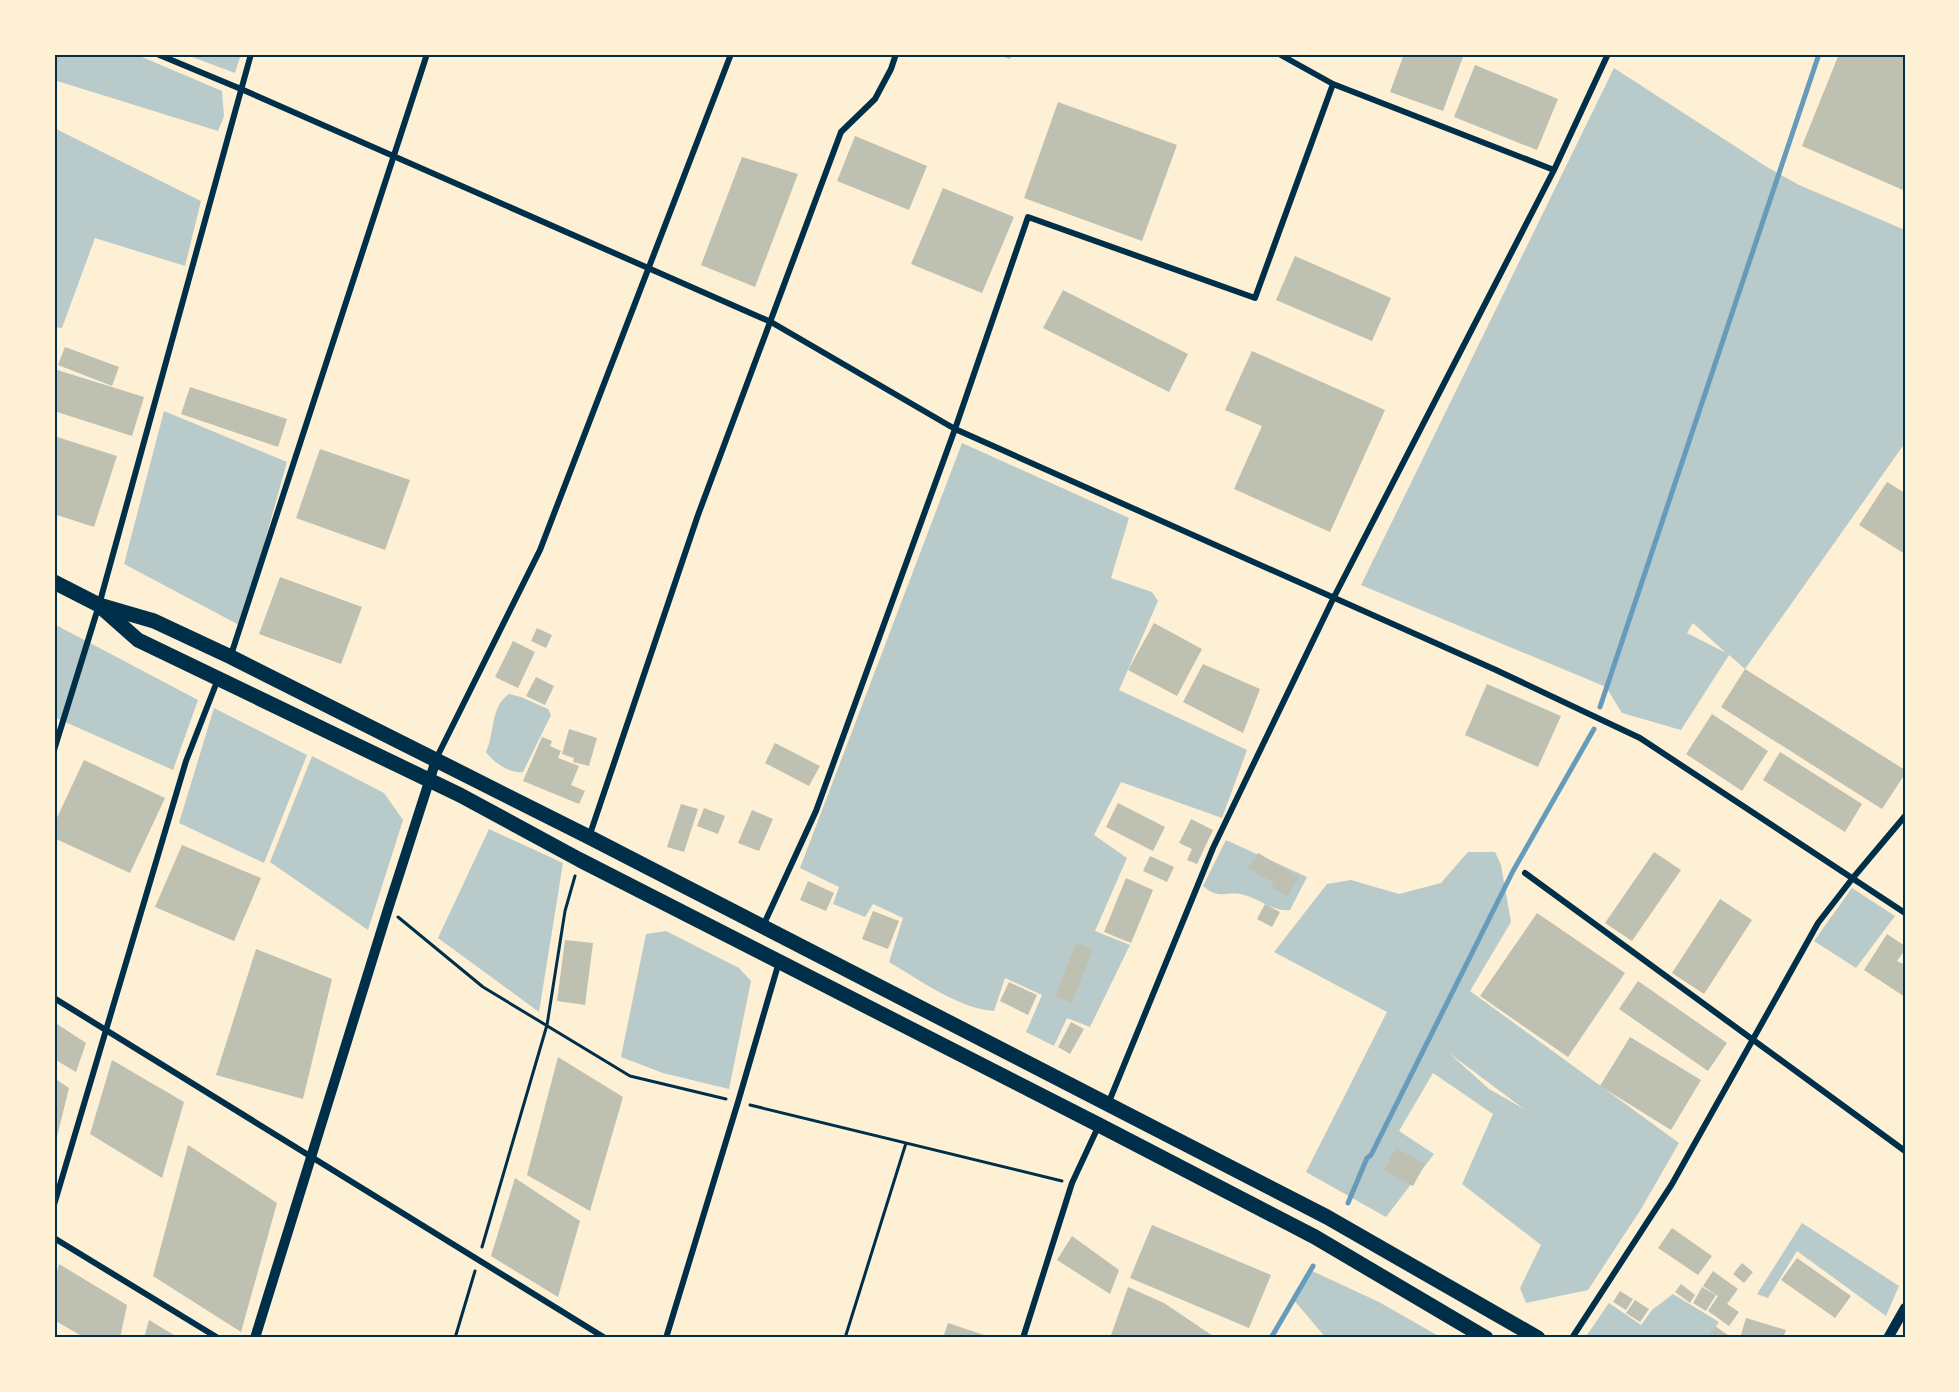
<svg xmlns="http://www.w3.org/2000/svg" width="1959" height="1392" viewBox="0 0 1959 1392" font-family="Cabin,sans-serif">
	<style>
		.green { fill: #b9caca; fill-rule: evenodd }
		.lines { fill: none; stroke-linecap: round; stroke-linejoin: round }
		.stream { stroke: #669bbc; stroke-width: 5 }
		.building { fill: #bec0b2 }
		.path { stroke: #003049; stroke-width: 3 }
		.minor { stroke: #003049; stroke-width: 6 }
		.tertiary { stroke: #003049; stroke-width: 10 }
		.trunk { stroke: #003049; stroke-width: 15 }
		.neatline { fill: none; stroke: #003049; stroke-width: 2 }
	</style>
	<rect width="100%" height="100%" fill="#fdf0d5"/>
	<path class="green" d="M54,54h81l87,37 2,25 -6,15 -164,-51z
		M184,54h57l-6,19z
		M1614,68l153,99 32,18 106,45v213l-160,226 -16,-14 -48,75 -59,-17 -16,-26 -245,-102zM1693,623l33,30 -39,-20z
		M54,128l147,73 -16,65 -90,-28 -33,90 -8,-1z
		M164,411l123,51 -46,164 -117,-62z
		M962,443l167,75 -18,60 41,14 6,9 -39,89 128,60 -25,68 -101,-36 -27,53 33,23 -32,73 35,14 -40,82 -23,-9 -13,28 -28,-14 16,-37 -37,-17 -11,33c-35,-2 -74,-31 -105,-49l14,-44 -30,-14 -8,13 -32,-13 6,-17 -39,-19z
		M54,624l144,76 -25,70 -119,-53z
		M509,694l12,3 27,12 3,6 -28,57c-13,2 -30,-10 -37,-20 9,-19 4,-45 23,-58z
		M214,708l93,47 -43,108 -85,-40z
		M312,756l72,37 19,27 -35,110 -98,-68z
		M489,829l74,34 -24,149 -101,-74z
		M1226,840l81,37 -17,33c-17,2 -30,-11 -46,-15 -17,-5 -24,6 -41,-9z
		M1468,852h27l6,13 10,57 -41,69 209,152 -38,66 -53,81 -62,13 -6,-15 21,-43 -79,-61 31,-70 -60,-41 -34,58 35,23 -48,63 -80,-45 81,-160 -113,-60 53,-68 24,-4 48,14 42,-11zM1449,1053l75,56 -35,-20z
		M1852,888l43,28 -39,52 -42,-27z
		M666,931l73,37 12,13 -22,108 -66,-16 -42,-16 25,-123z
		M1802,1223l97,63 -13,30 -89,-65 -29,47 -11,-4z
		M1310,1270l69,32 63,36h-116l-33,-39z
		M1673,1294l46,28 -12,16h-115l-5,-3 22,-32 32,22 11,-15z"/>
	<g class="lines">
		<path class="stream" d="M1600,707l219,-653
			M1348,1203l19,-45 4,-3 142,-284 81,-142
			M1271,1338l42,-72"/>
	</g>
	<path class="building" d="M996,54h16l-2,5z
		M1404,54h60l-21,57 -53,-19z
		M1839,54h61l5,4v127l-2,5 -101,-44z
		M1475,65l83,34 -21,51 -83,-33z
		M1058,102l119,43 -35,96 -118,-43z
		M855,136l72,30 -18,44 -72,-29z
		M742,157l56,17 -43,113 -54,-22z
		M943,188l71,29 -32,76 -71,-29z
		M1295,256l96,42 -19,43 -96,-41z
		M1063,290l125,64 -19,38 -126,-64z
		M65,347l54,20 -7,19 -54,-21z
		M1252,351l133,59 -55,122 -96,-43 28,-63 -37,-16z
		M54,369l90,28 -12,39 -78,-25z
		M190,387l97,32 -9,28 -97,-33z
		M54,436l63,20 -23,71 -40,-13z
		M320,449l90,31 -25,70 -89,-32z
		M1887,482l18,11v61l-46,-29z
		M280,577l82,30 -21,57 -82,-30z
		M1154,623l48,26 -25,47 -49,-26z
		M537,628l15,7 -6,13 -15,-7z
		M513,641l22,11 -17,36 -23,-11z
		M1203,664l57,25 -17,44 -60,-31z
		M1745,669l160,101v4l-23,35 -161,-102z
		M536,677l18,9 -9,19 -19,-9z
		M1487,684l74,32 -23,51 -73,-32z
		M1712,714l56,37 -26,40 -56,-37z
		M569,729l28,9 -8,28 -16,-4 1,-4 -12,-4z
		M542,737l10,4 -2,5 11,5 -3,7 21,8 -8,19 14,6 -6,13 -56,-23z
		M775,743l45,23 -11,20 -44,-23z
		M1780,752l82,52 -17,28 -82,-52z
		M84,760l81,38 -35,75 -76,-35v-14z
		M1118,803l47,24 -12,24 -47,-24z
		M681,804l17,5 -14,43 -17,-5z
		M704,808l21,8 -7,18 -21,-8z
		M752,810l21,9 -14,32 -21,-8z
		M1191,819l22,11 -16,34 -10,-4 5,-11 -13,-6z
		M182,845l79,33 -27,63 -79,-34z
		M1654,852l27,18 -49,71 -27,-18z
		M1258,853l41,24 -11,19 -17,-8 3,-5 -26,-15z
		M1150,856l24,11 -7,15 -24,-11z
		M1126,878l27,12 -22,53 -27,-11z
		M808,881l26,12 -8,18 -26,-11z
		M1720,899l32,21 -48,74 -32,-21z
		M1265,904l15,8 -8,15 -15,-8z
		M873,911l26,10 -11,28 -26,-10z
		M1537,913l88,60 -57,84 -88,-61z
		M1887,934l18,12v4l-8,11 8,4v32l-41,-27z
		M565,940l28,3 -8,62 -28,-4z
		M1076,943l17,6 -21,54 -17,-6z
		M256,949l76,30 -29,120 -87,-24z
		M1638,981l89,62 -19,28 -89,-62z
		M1009,982l28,13 -9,20 -28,-14z
		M54,1022l32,21 -10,29 -22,-13z
		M1071,1022l13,7 -14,25 -12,-7z
		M1630,1037l71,43 -30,50 -71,-44z
		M558,1057l65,40 -33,114 -63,-36z
		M112,1060l72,42 -22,76 -72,-44z
		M54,1078l15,10 -14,57h-1z
		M188,1145l89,58 -36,129 -88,-56z
		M1396,1148l29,16 -12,22 -29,-16z
		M515,1178l65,43 -22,76 -67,-41z
		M1152,1225l119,50 -22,53 -119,-50z
		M1672,1228l40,28 -14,19 -40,-27z
		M1072,1236l47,34 -9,24 -53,-34z
		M1797,1258l54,38 -16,22 -54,-38z
		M1742,1263l11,9 -9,11 -11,-9z
		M59,1264l68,41 -7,33h-35l-31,-18v-38z
		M1713,1271l25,18 -11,15 12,8 -10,14 -21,-15 10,-15 -15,-10z
		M1681,1284l14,11 -5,8 -15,-11z
		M1128,1287l36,16 52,35h-106z
		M1702,1287l14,8 -10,16 -13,-8z
		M1620,1291l13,8 -7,11 -13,-8z
		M1635,1300l14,9 -9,13 -14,-9z
		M1746,1318l40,12 -3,8h-43z
		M149,1320l30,18h-35z
		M948,1323l45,15h-50z
		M1715,1326l17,12h-25z"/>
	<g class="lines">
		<path class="path" d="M398,917l85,70 147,89 96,23
			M750,1105l312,76
			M482,1247l65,-222 18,-114 10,-35
			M455,1338l20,-67
			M845,1338l61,-195"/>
		<path class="minor" d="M157,54l84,35 530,233 184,107 541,241 144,68 265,175
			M1279,54l54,30 221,86
			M231,655l196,-601
			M54,750l45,-145 152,-551
			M436,759l104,-209 191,-496
			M589,837l109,-322 143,-383 34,-33 16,-30 5,-15
			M1525,873l380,278
			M763,926l53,-115 139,-382 73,-212 227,81 78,-214
			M54,998l551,340
			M1108,1104l105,-256 121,-251 220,-427 54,-116
			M54,1205l132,-444 32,-82
			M54,1238l164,100
			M666,1338l72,-236 41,-140
			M1023,1338l49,-155 27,-58
			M1572,1338l100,-154 146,-261 34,-44 53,-63"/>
		<path class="tertiary" d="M255,1338l133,-429 48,-149
			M1888,1338l17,-30"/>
		<path class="trunk" d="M54,582l45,23 55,16 77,36 358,180 738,380 211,121
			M103,609l35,31 322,155 120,65 519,265 216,112 171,101"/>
	</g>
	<rect width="1959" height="1392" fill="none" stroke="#fdf0d5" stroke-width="111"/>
	<rect x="56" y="56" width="1848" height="1280" class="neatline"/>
</svg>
